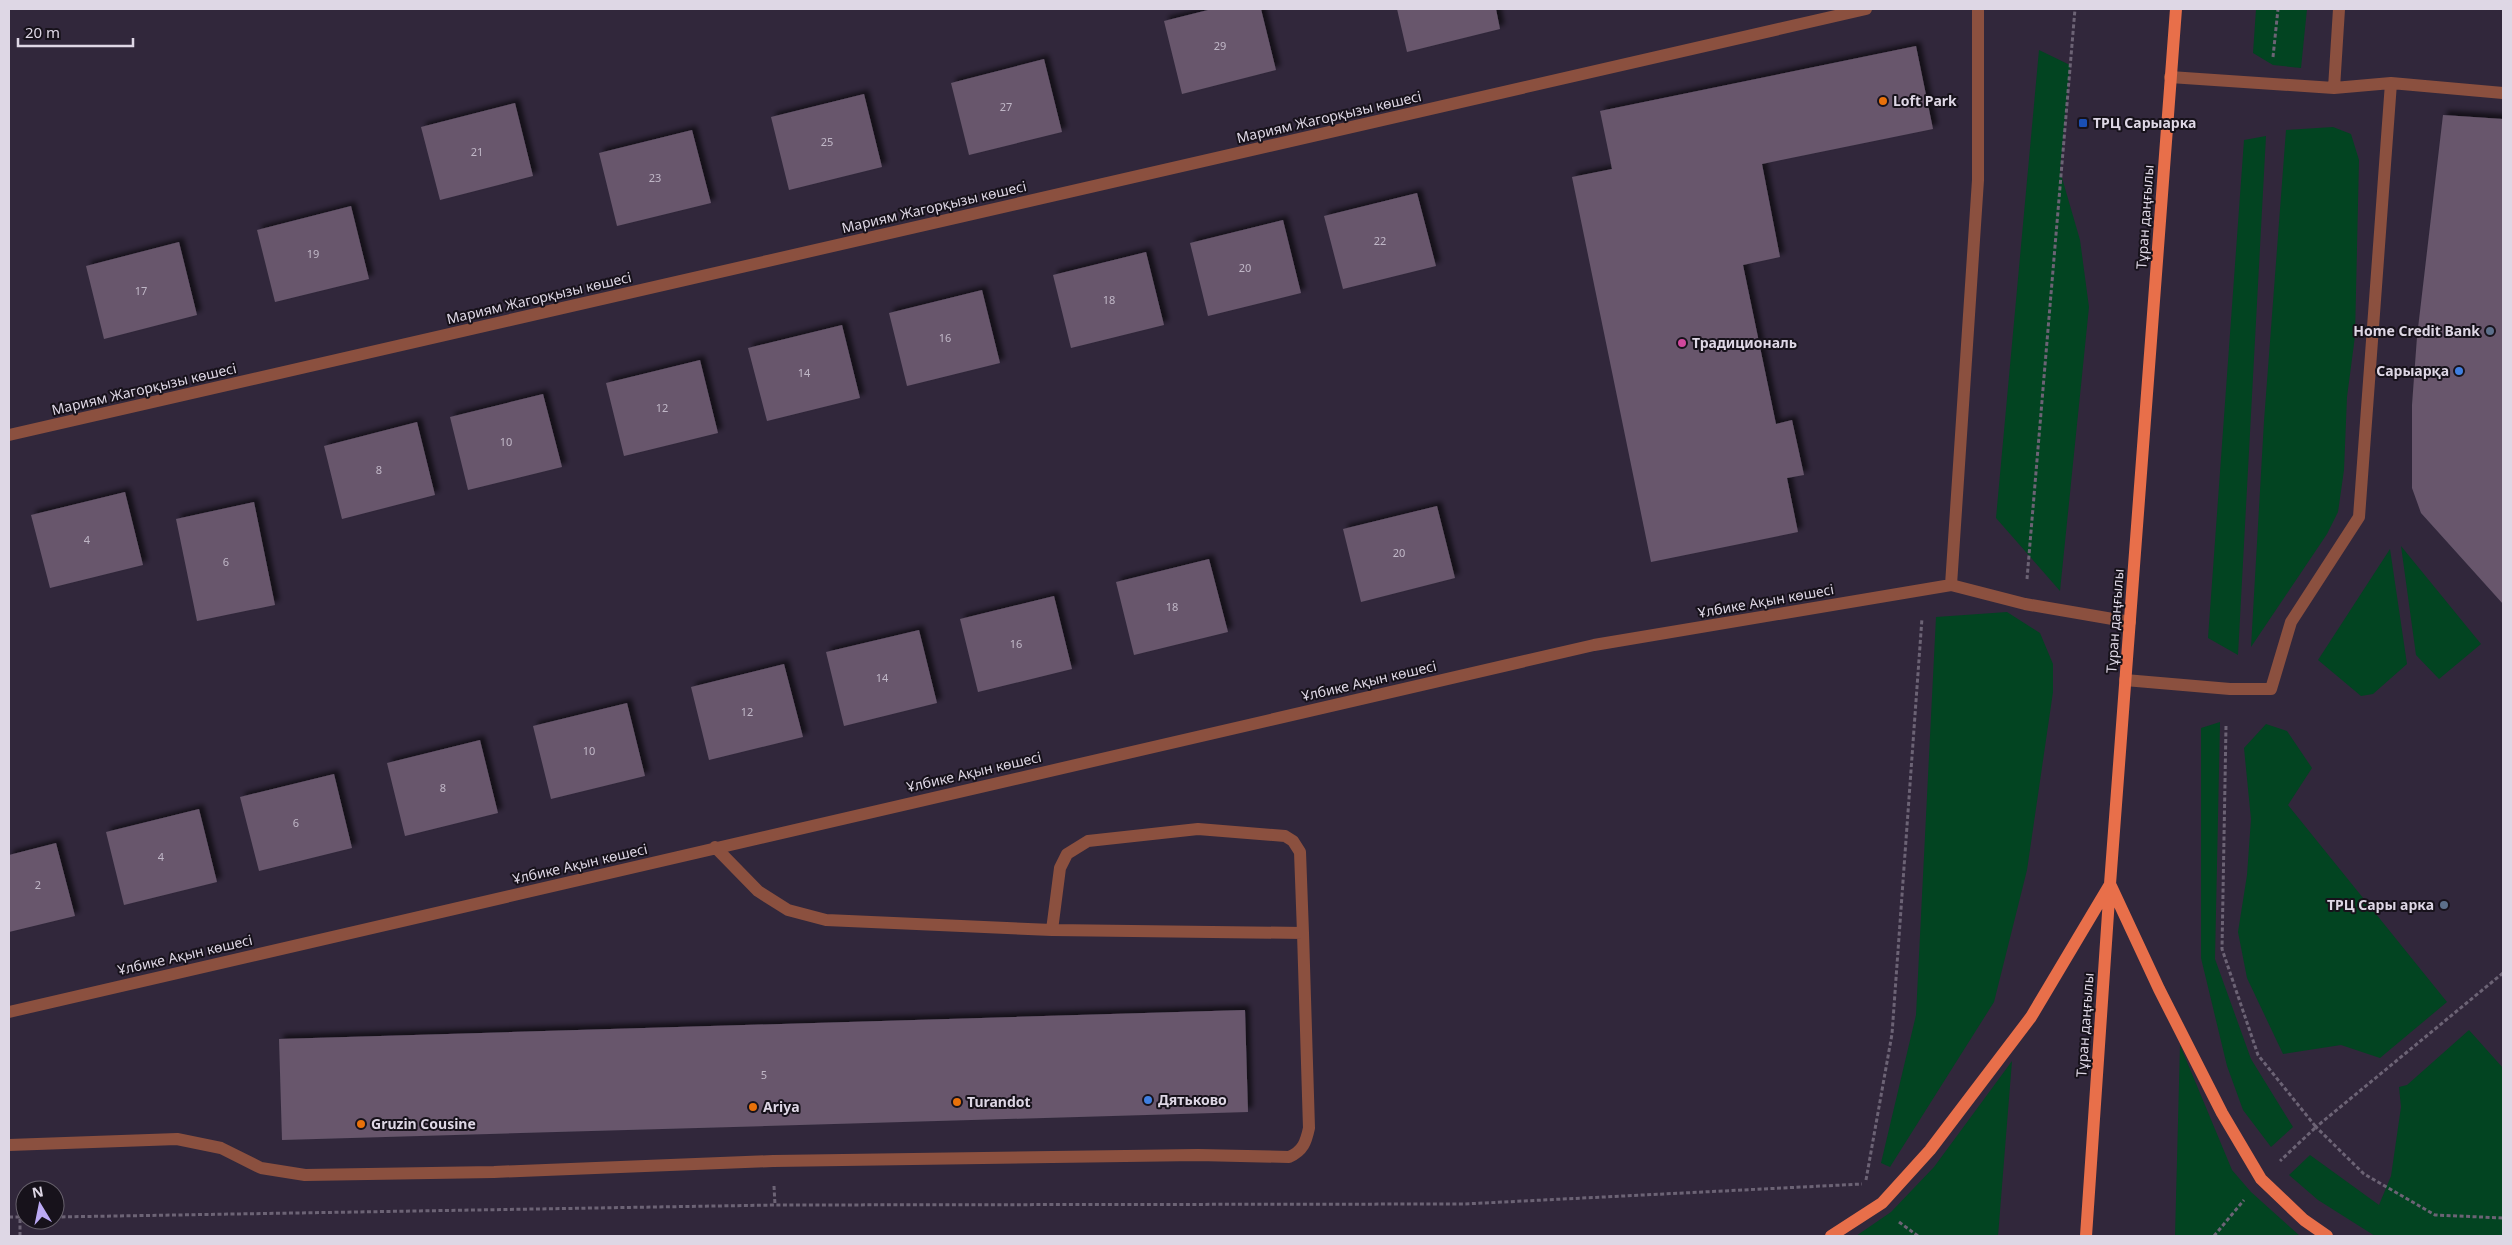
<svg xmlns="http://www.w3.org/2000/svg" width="2512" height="1245" viewBox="0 0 2512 1245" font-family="'Noto Sans',sans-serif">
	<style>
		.green { fill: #024421 }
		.building { fill: #67576c; filter: url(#shadow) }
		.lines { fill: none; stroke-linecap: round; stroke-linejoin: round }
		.path { stroke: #6c6375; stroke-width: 3; stroke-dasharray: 4 2.5; stroke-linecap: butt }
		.minor { stroke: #8b503f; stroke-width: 12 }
		.major { stroke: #e86f4a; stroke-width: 12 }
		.food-dot { fill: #e8710a; stroke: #17121b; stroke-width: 2 }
		.transit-dot { fill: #1a4fb4; stroke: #17121b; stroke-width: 2 }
		.service-dot { fill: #5c6f8a; stroke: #17121b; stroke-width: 2 }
		.hotel-dot { fill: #d1479c; stroke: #17121b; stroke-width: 2 }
		.shop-dot { fill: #3f7fe0; stroke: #17121b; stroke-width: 2 }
		.labels { text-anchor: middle; stroke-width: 4; stroke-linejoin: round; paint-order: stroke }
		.number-label { font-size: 11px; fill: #c0b7c7 }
		.poi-label { font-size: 14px; font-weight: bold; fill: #ded7e5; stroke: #17121b; text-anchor: start }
		.street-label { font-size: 14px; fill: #ded7e5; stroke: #17121b }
	</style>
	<defs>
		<filter id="shadow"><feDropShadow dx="4.5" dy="-4.5" stdDeviation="2.5" flood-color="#0009"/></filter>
	</defs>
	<rect width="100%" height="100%" fill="#31273b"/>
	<path class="green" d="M2256,9h51l-6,59 -28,-3 -20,-12z
		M2039,50l31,15 -10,106 20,69 9,67 -29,284 -64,-73z
		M2333,127l18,7 8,26 -4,176 -8,61 -3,73 -6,42 -11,22 -76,113 13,-226 22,-291z
		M2266,136l-28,519 -30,-17 36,-498z
		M2401,546l80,98 -42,35 -23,-24z
		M2390,549l17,115 -34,30 -12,2 -43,-36z
		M2007,612l33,21 13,31v28l-26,178 -33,132 -104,165 -9,-4 35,-148 20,-398z
		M2220,722l-5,237 36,100 42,68 -22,20 -28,-37 -16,-44 -26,-108v-230z
		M2266,724l21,7 25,37 -24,37 159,197 -67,56 -39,-13 -58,9 -36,-76 -9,-46 9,-57 4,-56 -7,-71z
		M2469,1030l34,38v168h-128l-57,-36 -29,-25 21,-20 69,50 12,-29 10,-69 -2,-20 8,-2z
		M2180,1045l52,125 19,22 49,44h-125z
		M2012,1061l-14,175h-142l35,-24 43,-45z"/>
	<path class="building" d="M1212,9h49l15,61 -94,24 -18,-73z
		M1397,9h99l4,20 -93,23z
		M1916,46l17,83 -171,35 18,93 -37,8 33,159 16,-4 12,55 -17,3 11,54 -147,30 -79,-385 40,-8 -12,-58z
		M1044,59l18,73 -93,23 -18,-72z
		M864,94l18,73 -93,23 -18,-73z
		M515,103l18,73 -93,24 -19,-73z
		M2443,115l60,4v485l-82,-91 -9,-25v-83l5,-68z
		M692,130l19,73 -94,23 -18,-73z
		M1417,193l19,73 -93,23 -19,-73z
		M351,206l18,73 -94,23 -18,-72z
		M1283,220l18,73 -93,23 -18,-73z
		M179,242l18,73 -93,24 -18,-73z
		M1146,252l18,73 -93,23 -18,-73z
		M982,290l18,73 -93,23 -18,-73z
		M842,325l18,73 -93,23 -19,-73z
		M700,360l18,73 -94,23 -18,-73z
		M543,394l19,73 -94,23 -18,-73z
		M417,422l18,73 -93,24 -18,-73z
		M125,492l18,73 -93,23 -19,-73z
		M254,502l21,103 -78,16 -21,-102z
		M1437,506l18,72 -94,24 -18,-73z
		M1209,559l19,73 -94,23 -18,-73z
		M1054,596l18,73 -94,23 -18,-73z
		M919,630l18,73 -93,23 -18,-74z
		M784,664l19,73 -94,23 -18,-73z
		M627,703l18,73 -94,23 -18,-73z
		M480,740l18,73 -93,23 -18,-73z
		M334,774l18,74 -93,23 -19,-74z
		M199,809l18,73 -93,23 -18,-73z
		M56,843l19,73 -66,16v-77z
		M1245,1010l3,102 -966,28 -3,-101z"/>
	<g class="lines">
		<path class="path" d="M2273,57l5,-48
			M2027,579l48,-570
			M2226,726l-4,223 36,106 58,72 -36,34
			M2503,973l-187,154 48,47 71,41 68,3
			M1866,1180l26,-146 30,-416
			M774,1186l1,19
			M9,1217h16
			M55,1217l720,-12 689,-1 398,-20
			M1899,1222l19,14
			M20,1236v-19
			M2214,1236l30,-36"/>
		<path class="minor" d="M2170,77l164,11 5,-79
			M2334,88l57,-5 112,10
			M9,435l1857,-426
			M1951,585l27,-405v-171
			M2125,680l105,9h41l20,-67 68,-105 32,-434
			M1052,930l8,-62 7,-14 21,-13 110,-12 87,7 8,5 7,11 3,81
			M9,1012l1585,-367 357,-60 74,19 105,18
			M9,1145l168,-6 44,9 40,20 44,7 189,-3 279,-11 425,-6 91,2c14,-6 17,-15 20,-29l-6,-195 -251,-3 -226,-10 -38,-10 -30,-19 -43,-44"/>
		<path class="major" d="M2111,886l48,103 63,124 39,66 43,41 23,16
			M1831,1236l51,-33 48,-53 101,-133 78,-131
			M2086,1236l24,-352 66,-875"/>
	</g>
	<g class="food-dot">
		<circle cx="1883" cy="101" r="5"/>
		<circle cx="957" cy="1102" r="5"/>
		<circle cx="753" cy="1107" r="5"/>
		<circle cx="361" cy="1124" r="5"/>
	</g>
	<rect class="transit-dot" x="2078" y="118" width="10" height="10" rx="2.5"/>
	<g class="service-dot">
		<circle cx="2490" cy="331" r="5"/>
		<circle cx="2444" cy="905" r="5"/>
	</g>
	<circle class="hotel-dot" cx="1682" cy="343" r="5"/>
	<g class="shop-dot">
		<circle cx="2459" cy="371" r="5"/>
		<circle cx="1148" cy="1100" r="5"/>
	</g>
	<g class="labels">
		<g class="number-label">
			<text x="1220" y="50">29</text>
			<text x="1006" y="111">27</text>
			<text x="827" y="146">25</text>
			<text x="477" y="156">21</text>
			<text x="655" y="182">23</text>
			<text x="1380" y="245">22</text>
			<text x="313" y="258">19</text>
			<text x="1245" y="272">20</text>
			<text x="141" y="295">17</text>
			<text x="1109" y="304">18</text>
			<text x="945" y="342">16</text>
			<text x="804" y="377">14</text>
			<text x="662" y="412">12</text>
			<text x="506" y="446">10</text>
			<text x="379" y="474">8</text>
			<text x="87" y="544">4</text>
			<text x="1399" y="557">20</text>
			<text x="226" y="566">6</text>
			<text x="1172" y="611">18</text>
			<text x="1016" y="648">16</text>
			<text x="882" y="682">14</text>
			<text x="747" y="716">12</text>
			<text x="589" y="755">10</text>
			<text x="443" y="792">8</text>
			<text x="296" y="827">6</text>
			<text x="161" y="861">4</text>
			<text x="38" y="889">2</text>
			<text x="764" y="1079">5</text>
		</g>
		<g class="poi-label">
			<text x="1893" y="106">Loft Park</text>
			<text x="2093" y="128">ТРЦ Сарыарка</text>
			<text x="2480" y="336" text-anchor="end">Home Credit Bank</text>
			<text x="1692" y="348">Традициональ</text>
			<text x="2449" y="376" text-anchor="end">Сарыарқа</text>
			<text x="2434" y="910" text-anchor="end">ТРЦ Сары арка</text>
			<text x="1158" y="1105">Дятьково</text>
			<text x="967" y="1107">Turandot</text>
			<text x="763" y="1112">Ariya</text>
			<text x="371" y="1129">Gruzin Cousine</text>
		</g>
		<g class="street-label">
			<text transform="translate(1329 117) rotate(-13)" y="5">Мариям Жагорқызы көшесі</text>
			<text transform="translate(934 207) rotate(-13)" y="5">Мариям Жагорқызы көшесі</text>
			<text transform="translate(2145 217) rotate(-86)" y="5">Тұран даңғылы</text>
			<text transform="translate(539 298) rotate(-13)" y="5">Мариям Жагорқызы көшесі</text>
			<text transform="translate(144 389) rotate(-13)" y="5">Мариям Жагорқызы көшесі</text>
			<text transform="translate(1766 601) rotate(-10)" y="5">Ұлбике Ақын көшесі</text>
			<text transform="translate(2115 621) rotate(-86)" y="5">Тұран даңғылы</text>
			<text transform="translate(1369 681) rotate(-13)" y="5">Ұлбике Ақын көшесі</text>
			<text transform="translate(974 772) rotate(-13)" y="5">Ұлбике Ақын көшесі</text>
			<text transform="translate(580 864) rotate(-13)" y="5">Ұлбике Ақын көшесі</text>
			<text transform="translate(185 955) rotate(-13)" y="5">Ұлбике Ақын көшесі</text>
			<text transform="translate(2085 1025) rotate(-86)" y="5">Тұран даңғылы</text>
		</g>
	</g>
	<rect width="2512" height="1245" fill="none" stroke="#ded7e5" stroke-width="20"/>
	<g transform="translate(40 1205) rotate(350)"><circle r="24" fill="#17121b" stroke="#67616c"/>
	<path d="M0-4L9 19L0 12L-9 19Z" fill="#bcaaf5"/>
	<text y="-8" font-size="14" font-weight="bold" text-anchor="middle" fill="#ded7e5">N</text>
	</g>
	<path d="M18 38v8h115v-8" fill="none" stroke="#ded7e5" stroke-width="2.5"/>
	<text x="25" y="38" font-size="15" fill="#ded7e5" stroke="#17121b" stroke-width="4" paint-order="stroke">20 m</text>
</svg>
